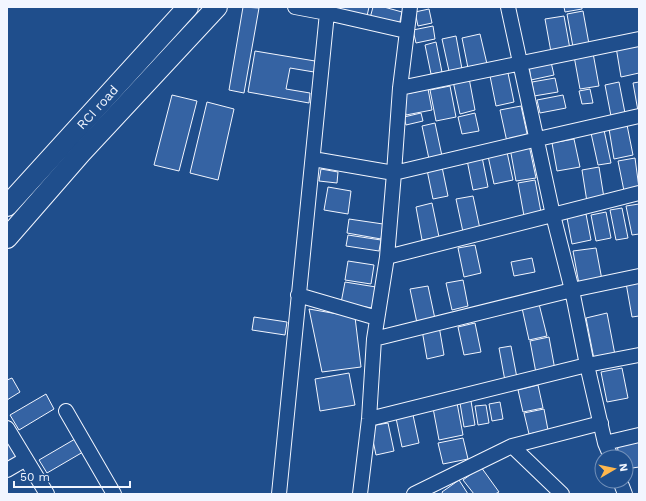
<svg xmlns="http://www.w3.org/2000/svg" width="646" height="501" viewBox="0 0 646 501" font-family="'Work Sans',sans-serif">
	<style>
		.building { fill: #3563a3; stroke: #f2f6ff }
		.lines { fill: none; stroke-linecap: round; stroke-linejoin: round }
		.street-casing { stroke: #f2f6ff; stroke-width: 16 }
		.secondary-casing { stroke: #f2f6ff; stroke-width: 22 }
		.street { stroke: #1f4e8c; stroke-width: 14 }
		.secondary { stroke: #1f4e8c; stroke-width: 20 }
		.labels { text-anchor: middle; stroke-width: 3; stroke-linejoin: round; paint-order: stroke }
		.street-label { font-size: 13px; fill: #f2f6ff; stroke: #1f4e8c }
	</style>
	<rect width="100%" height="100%" fill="#1f4e8c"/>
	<path class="building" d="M243,7l16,1 -15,85 -15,-3z
		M339,7h30l-2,9 -28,-6z
		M373,7h11l18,5 -3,14 -29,-8z
		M564,7h18v2l-17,3z
		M429,9l3,14 -14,3 -3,-14z
		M583,11l6,33 -16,3 -6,-33z
		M564,16l6,33 -19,3 -6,-33z
		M433,26l2,13 -19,4 -3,-13z
		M480,34l7,30 -19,4 -6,-30z
		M456,36l6,33 -13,2 -7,-32z
		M436,42l6,30 -11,2 -6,-29z
		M639,43v30l-18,4 -5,-30z
		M255,51l60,10 -1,11 -24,-4 -4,21 24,4 -1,10 -61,-11z
		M593,53l6,33 -19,3 -6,-33z
		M551,62l3,13 -23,5 -2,-14z
		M508,73l6,29 -18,4 -6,-30z
		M469,78l6,32 -15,4 -7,-33z
		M555,78l3,14 -24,4 -2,-14z
		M619,82l6,31 -14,3 -6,-31z
		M639,82v29h-1l-5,-28z
		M450,86l6,31 -20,4 -6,-31z
		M428,89l4,21 -26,5 -4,-20z
		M590,89l3,14 -11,1 -3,-13z
		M172,95l25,6 -18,70 -25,-6z
		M563,95l3,13 -26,5 -3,-13z
		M207,102l27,7 -16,71 -28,-7z
		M521,106l7,32 -21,4 -7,-32z
		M421,113l2,8 -17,4 -2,-8z
		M475,113l4,18 -17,3 -4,-17z
		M435,123l7,33 -13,3 -7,-33z
		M627,125l6,30 -19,4 -5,-30z
		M604,130l7,33 -13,2 -7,-32z
		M574,139l6,28 -23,4 -5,-28z
		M529,145l7,33 -20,3 -6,-33z
		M507,152l6,28 -19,4 -6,-28z
		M482,157l6,30 -15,3 -6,-30z
		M635,158l4,30 -15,3 -6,-30z
		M442,167l6,29 -15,3 -6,-29z
		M599,167l5,31 -17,4 -5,-32z
		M321,169l17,3 -1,11 -18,-2z
		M535,180l6,32 -17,4 -6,-33z
		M328,187l23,4 -3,23 -24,-4z
		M473,196l7,33 -17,3 -7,-33z
		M432,203l7,34 -17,3 -6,-33z
		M639,204v30l-7,1 -6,-29z
		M622,208l6,30 -12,2 -6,-30z
		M606,212l5,26 -15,3 -5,-26z
		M586,214l5,26 -19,4 -5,-26z
		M349,219l34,5 -2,15 -34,-6z
		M348,235l33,5 -2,11 -33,-5z
		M475,245l6,28 -17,4 -6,-29z
		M596,248l6,32 -23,4 -6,-33z
		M532,258l3,14 -21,4 -3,-14z
		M348,261l26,4 -3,19 -26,-4z
		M463,280l5,26 -16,4 -6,-27z
		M639,281v35l-7,1 -6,-34z
		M345,282l31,5 -4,21 -31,-5z
		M428,286l7,33 -18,4 -7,-34z
		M539,304l8,32 -18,4 -7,-32z
		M309,309l46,8 6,50 -39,5z
		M607,313l8,42 -21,4 -8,-41z
		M254,317l33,5 -2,13 -33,-5z
		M475,323l6,29 -17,3 -6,-28z
		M439,326l5,29 -17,4 -5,-29z
		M549,337l6,33 -19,3 -6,-32z
		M511,346l6,32 -12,3 -6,-33z
		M622,368l6,30 -21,4 -6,-30z
		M349,373l6,32 -35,6 -5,-32z
		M12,378l8,14 -13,8v-20z
		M538,385l5,23 -20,4 -5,-22z
		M46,394l8,15 -35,21 -9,-15z
		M471,401l4,24 -11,2 -4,-24z
		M500,402l3,17 -11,2 -3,-17z
		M457,403l6,32 -24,5 -6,-32z
		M486,405l3,18 -11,2 -3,-19z
		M544,409l4,21 -19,4 -5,-21z
		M413,415l6,28 -17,4 -6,-29z
		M388,423l6,28 -18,4 -6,-29z
		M463,438l5,21 -25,5 -5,-21z
		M75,439l8,13 -36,21 -8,-13z
		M12,441l8,14 -13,7v-18z
		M639,441v26l-13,2v-12h-7l-2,-13z
		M481,467l18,25 -4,2h-21l-11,-14z
		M459,480l9,14h-25l-1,-2z"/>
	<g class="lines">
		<defs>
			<path id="street" d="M295,7l32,6 1,-6
				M508,7l45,208 19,75 15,75 18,78 6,14
				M400,88l239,-49
				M313,159l81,14 144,-34 101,-23
				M387,257l252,-64
				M298,295l79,23
				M374,339l198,-49 67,-14
				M66,411l48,83
				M369,419l218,-54 52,-10
				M7,428l40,66
				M605,443l34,-8
				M512,446l50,48
				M7,470l19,-11
				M620,481l5,13
				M279,494l48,-481 79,18
				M360,494l9,-75 5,-80 13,-82 7,-84 6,-85 10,-81
				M414,494l98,-48 89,-23"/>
			<g id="secondary">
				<path id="s1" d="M7,206l181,-199"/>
				<path d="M7,238l74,-85 136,-146"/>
			</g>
		</defs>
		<use href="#street" class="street-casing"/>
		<use href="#secondary" class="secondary-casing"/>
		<use href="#street" class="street"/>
		<use href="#secondary" class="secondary"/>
	</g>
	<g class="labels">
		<g class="street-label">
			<text dy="5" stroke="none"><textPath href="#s1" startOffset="134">RCI road</textPath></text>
		</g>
	</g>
	<rect width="646" height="501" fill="none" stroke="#f2f6ff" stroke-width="16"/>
	<g transform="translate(614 469) rotate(81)"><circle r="19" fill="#1f4e8c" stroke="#7391ba"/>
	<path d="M0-3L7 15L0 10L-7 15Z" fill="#ffb74d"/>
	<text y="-6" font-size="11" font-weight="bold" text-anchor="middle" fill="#f2f6ff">N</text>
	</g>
	<path d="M14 481v6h116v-6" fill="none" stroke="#f2f6ff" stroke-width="2"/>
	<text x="20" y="481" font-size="12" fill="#f2f6ff" stroke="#1f4e8c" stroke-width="3" paint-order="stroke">50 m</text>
</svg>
